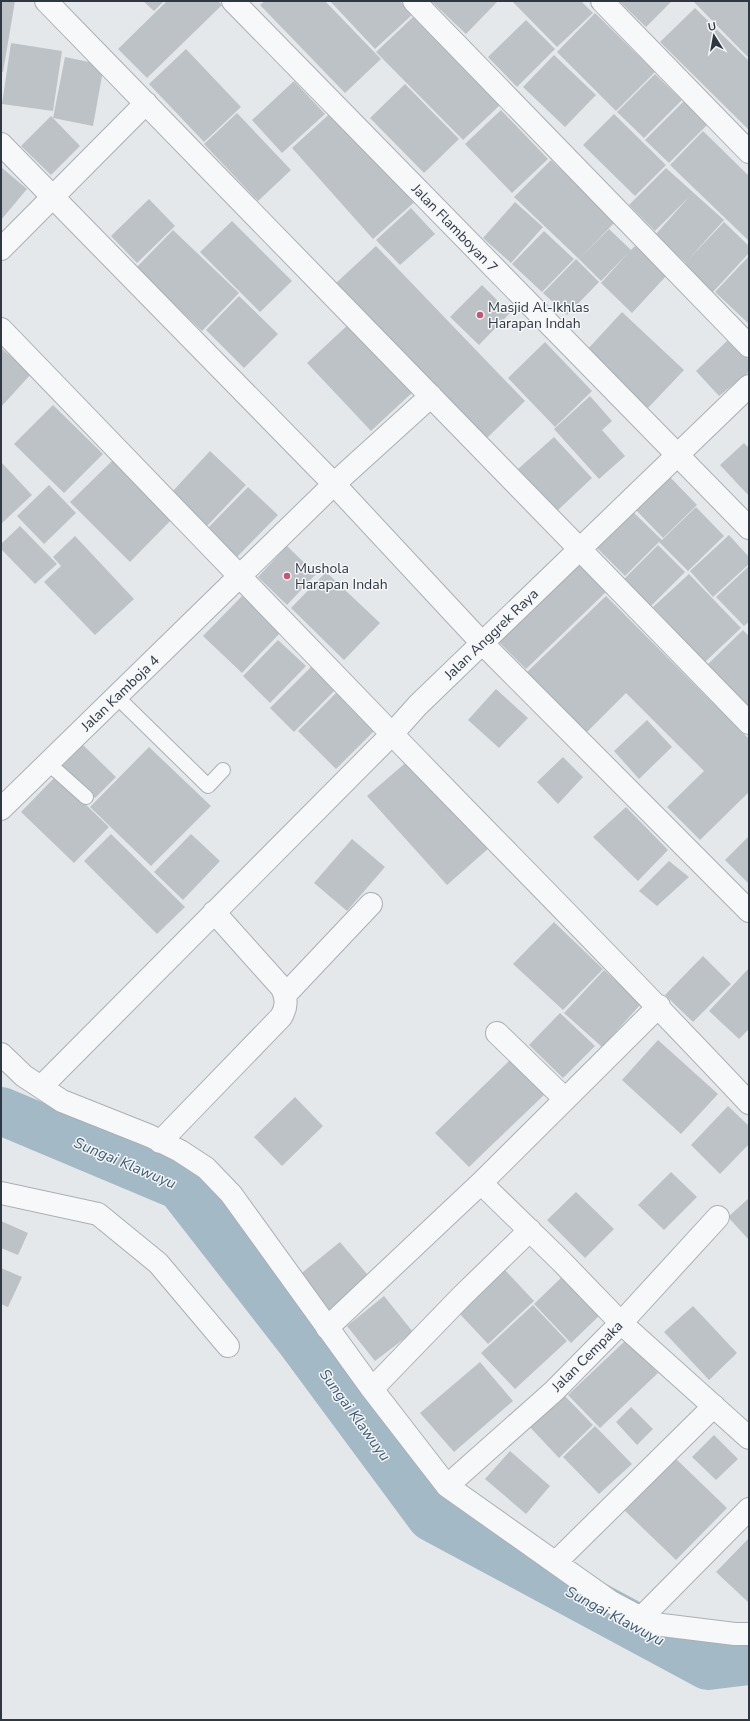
<svg xmlns="http://www.w3.org/2000/svg" width="750" height="1721" viewBox="0 0 750 1721" font-family="'Nunito Sans',sans-serif">
	<style>
		.lines { fill: none; stroke-linecap: round; stroke-linejoin: round }
		.river { stroke: #a4b9c6; stroke-width: 48 }
		.building { fill: #bdc2c7 }
		.lane-casing { stroke: #aaafb5; stroke-width: 16 }
		.street-casing { stroke: #aaafb5; stroke-width: 24 }
		.lane { stroke: #f7f8f9; stroke-width: 14 }
		.street { stroke: #f7f8f9; stroke-width: 22 }
		.poi-dot { fill: #c05a74; stroke: #f4f6f8; stroke-width: 1.5 }
		.labels { text-anchor: middle; stroke-width: 3; stroke-linejoin: round; paint-order: stroke }
		.street-label { font-size: 14px; fill: #2e3742; stroke: #f4f6f8 }
		.poi-label { font-size: 14px; fill: #2e3742; stroke: #f4f6f8; text-anchor: start }
		.water-label { font-size: 15px; font-style: italic; fill: #3d5a71; stroke: #f4f6f8 }
	</style>
	<rect width="100%" height="100%" fill="#e5e8eb"/>
	<g class="lines">
		<path class="river" d="M1,1111l179,75 120,154 131,177 277,149 41,-5"/>
	</g>
	<path class="building" d="M1,1h14l-12,71h-2z
		M143,1h21l-10,10z
		M167,1h51l4,4 -75,73 -29,-29z
		M265,1h60l56,58 -36,34 -85,-88z
		M330,1h70l13,13 -38,35z
		M431,1h67l-32,33z
		M512,1h69l12,12 -36,34z
		M619,1h53l-26,26z
		M693,1h56v57l-11,-11z
		M695,8l54,53v69l-89,-88z
		M595,13l60,59 -39,39 -59,-59z
		M413,17l87,88 -37,35 -87,-88z
		M526,20l29,29 -38,38 -29,-30z
		M11,43l51,8 -9,60 -51,-7z
		M186,49l55,58 -37,35 -55,-58z
		M554,55l42,40 -31,32 -42,-40z
		M65,57l39,8 -11,61 -40,-8z
		M655,74l27,26 -38,38 -27,-26z
		M294,81l31,33 -43,39 -30,-33z
		M405,84l54,55 -35,34 -54,-55z
		M684,101l24,23 -39,39 -24,-23z
		M336,108l83,90 -46,41 -81,-91z
		M501,110l47,49 -36,34 -47,-49z
		M237,113l54,57 -33,31 -54,-57z
		M614,114l52,51 -31,31 -52,-51z
		M51,116l29,30 -29,29 -30,-29z
		M703,131l46,45v65l-79,-76z
		M551,160l64,62 -36,37 -65,-62z
		M1,167l26,22 -26,31z
		M666,168l58,52 -37,41 37,-39 25,24v7l-36,39 -29,-27 2,-2 -31,-28 34,-38 -34,34 -26,-26z
		M149,199l26,27 -38,37 -26,-27z
		M515,202l28,25 -32,36 -28,-25z
		M411,208l24,26 -35,31 -24,-25z
		M232,221l60,60 -32,31 -60,-60z
		M609,229l22,21 4,-4 32,29 -35,38 -31,-30 28,-31 -28,29 -22,-22z
		M173,230l66,63 -37,38 -66,-63z
		M544,231l30,28 -32,33 -30,-28z
		M376,246l149,155 -39,38 -150,-156z
		M749,256v68l-34,-32z
		M576,259l23,23 -32,33 -24,-22z
		M482,285l28,28 -31,32 -29,-28z
		M239,296l39,38 -34,34 -38,-38z
		M622,312l62,58 -36,38 -62,-57z
		M351,322l64,68 -44,41 -64,-68z
		M729,339l20,21v12l-30,24 -23,-25z
		M545,342l47,49 -37,36 -47,-49z
		M1,348l30,26 -30,33z
		M590,396l22,25 -10,9 23,26 -26,23 -45,-50z
		M53,405l50,49 -39,39 -50,-49z
		M554,437l38,41 -35,33 -39,-42z
		M744,443l5,5v48l-29,-31z
		M210,451l36,34 -39,41 -36,-33z
		M114,459l59,59 -43,44 -60,-60z
		M1,462l31,33 -31,29z
		M669,476l28,29 -34,33 -28,-29z
		M49,485l27,28 -32,31 -27,-28z
		M248,487l30,28 -43,44 -29,-29z
		M696,507l28,29 -36,35 -29,-29 -34,34 -31,-31 36,-36 32,31z
		M20,526l37,38 -22,20 -34,-35v-5z
		M729,535l20,22v7l-36,33 -23,-26z
		M75,536l59,63 -39,36 -51,-53 17,-16 -8,-9z
		M658,545l27,27 -34,34 -27,-27z
		M287,546l29,28 -29,31 -29,-28z
		M577,562l29,30 -80,77 -29,-29z
		M749,566v56l-5,4 -28,-29z
		M326,572l54,51 -36,37 -53,-52z
		M689,574l52,54 -36,34 -52,-55z
		M242,596l38,37 -38,40 -39,-37z
		M606,596l143,143v53l-49,48 -33,-33 37,-36 -78,-78 -41,41 -59,-61z
		M743,630l6,6v71l-42,-42z
		M278,640l28,26 -36,37 -27,-27z
		M312,666l24,23 -42,43 -24,-24z
		M496,689l32,29 -29,30 -31,-28z
		M338,691l38,38 -40,40 -38,-38z
		M647,720l25,27 -33,32 -25,-28z
		M83,745l33,32 -21,21 -33,-32z
		M149,747l62,59 -60,60 -61,-59z
		M563,757l20,20 -25,27 -21,-22z
		M410,759l79,89 -42,37 -80,-89z
		M56,776l53,51 -35,36 -53,-51z
		M626,807l42,43 -30,31 -45,-44z
		M111,834l74,73 -28,27 -73,-73z
		M191,834l29,27 -37,39 -29,-28z
		M749,836v48l-24,-24z
		M352,839l33,28 -38,44 -33,-28z
		M669,861l20,16 -32,29 -18,-15z
		M554,922l49,47 -40,41 -50,-46z
		M703,956l28,28 -38,38 -28,-27z
		M749,968v61l-10,10 -30,-28z
		M604,970l37,34 -39,43 -38,-34z
		M560,1013l35,33 -32,32 -34,-33z
		M658,1040l60,54 -37,40 -59,-54z
		M511,1059l34,35 -76,73 -34,-34z
		M295,1097l28,29 -41,40 -28,-29z
		M728,1106l21,20v18l-29,30 -29,-29z
		M671,1172l26,25 -33,33 -26,-25z
		M576,1192l38,37 -29,29 -38,-38z
		M749,1198v42l-21,-23z
		M1,1221l27,12 -10,22 -17,-7z
		M340,1242l32,38 -43,34 -31,-38z
		M1,1268l21,9 -14,30 -7,-3z
		M504,1269l30,32 -46,43 -30,-32z
		M562,1277l37,39 -28,27 -37,-39z
		M384,1296l29,36 -38,29 -28,-35z
		M533,1305l34,36 -52,48 -34,-36z
		M693,1306l44,47 -28,27 -45,-48z
		M626,1340l32,33 -58,55 -32,-33z
		M480,1362l33,39 -59,51 -34,-39z
		M561,1392l32,33 -34,33 -32,-34z
		M631,1407l22,22 -16,16 -21,-23z
		M595,1426l37,38 -33,30 -36,-37z
		M714,1435l24,24 -22,21 -24,-23z
		M510,1451l40,35 -24,28 -41,-35z
		M674,1457l53,51 -51,52 -53,-51z
		M749,1538v65l-33,-31z"/>
	<g class="lines">
		<defs>
			<path id="lane" d="M117,697l91,89 15,-16
				M48,763l38,34"/>
			<path id="street" d="M46,1c234,240 467,482 703,722
				M233,1l516,527
				M414,1l335,345
				M602,1l147,151
				M1,144l333,340 148,159 267,268
				M1,249l145,-146
				M1,329c131,135 260,270 391,405 119,123 240,244 357,369
				M1,809l333,-325 97,-88
				M285,995l86,-91
				M497,1033l68,66
				M1,1054l23,22 38,25 88,35 30,15 26,17 25,26 141,195 75,97 164,116 30,16 13,6 81,10h14
				M41,1087l351,-353 26,-29 331,-319
				M160,1142l121,-125c6,-10 6,-18 1,-29l-68,-76
				M481,1183l80,78 60,62 128,115
				M1,1193l97,21 60,49 70,83
				M327,1328l154,-145 178,-177
				M372,1389l90,-93 68,-66
				M447,1486l107,-95 67,-68 97,-106
				M556,1562l158,-156
				M641,1618l108,-109"/>
		</defs>
		<use href="#lane" class="lane-casing"/>
		<use href="#street" class="street-casing"/>
		<use href="#lane" class="lane"/>
		<use href="#street" class="street"/>
	</g>
	<g class="poi-dot">
		<circle cx="480" cy="315" r="4"/>
		<circle cx="287" cy="576" r="4"/>
	</g>
	<g class="labels">
		<g class="street-label">
			<text transform="translate(455 228) rotate(46)" y="5">Jalan Flamboyan 7</text>
			<text transform="translate(491 634) rotate(-44)" y="5">Jalan Anggrek Raya</text>
			<text transform="translate(120 693) rotate(-44)" y="5">Jalan Kamboja 4</text>
			<text transform="translate(587 1356) rotate(-45)" y="5">Jalan Cempaka</text>
		</g>
		<g class="poi-label">
			<text x="488" y="312">Masjid Al-Ikhlas<tspan x="488" dy="16">Harapan Indah</tspan></text>
			<text x="295" y="573">Mushola<tspan x="295" dy="16">Harapan Indah</tspan></text>
		</g>
		<g class="water-label">
			<text transform="translate(125 1163) rotate(23)" y="5">Sungai Klawuyu</text>
			<text transform="translate(355 1415) rotate(54)" y="5">Sungai Klawuyu</text>
			<text transform="translate(615 1616) rotate(28)" y="5">Sungai Klawuyu</text>
		</g>
	</g>
	<rect width="750" height="1721" fill="none" stroke="#2e3742" stroke-width="4"/>
	<g transform="translate(714 36) rotate(349)" stroke="#f4f6f8" stroke-width="3" paint-order="stroke">
	<path d="M0-3L7 15L0 10L-7 15Z" fill="#2e3742"/>
	<text y="-6" font-size="11" font-weight="bold" text-anchor="middle" fill="#2e3742">U</text>
	</g>
</svg>
